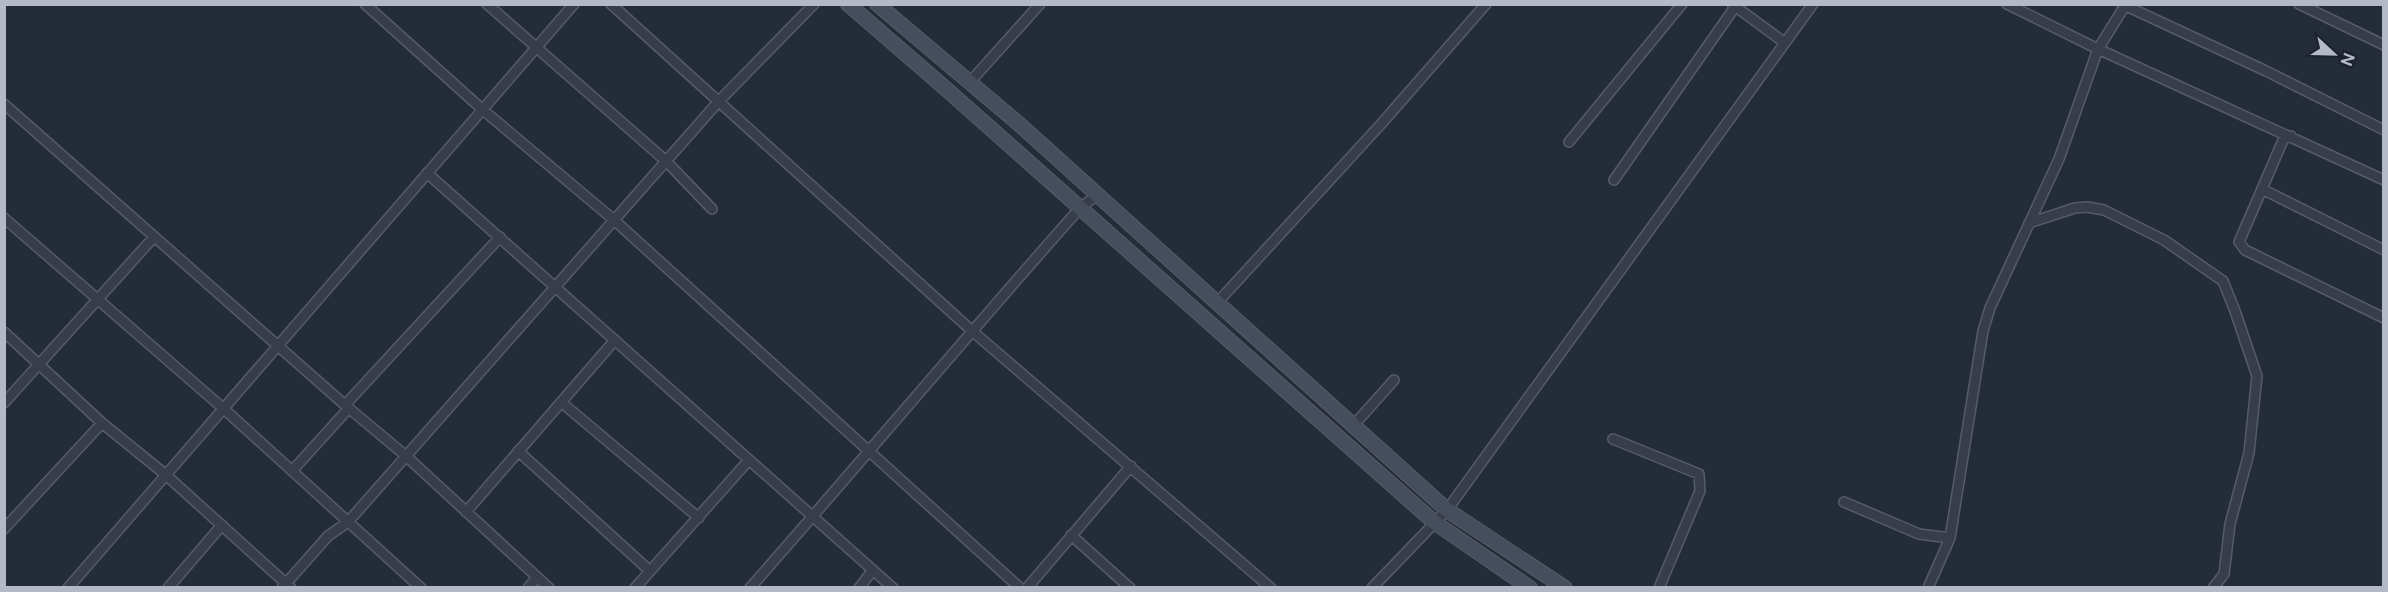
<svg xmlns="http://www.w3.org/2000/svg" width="2388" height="592" viewBox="0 0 2388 592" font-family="'Public Sans',sans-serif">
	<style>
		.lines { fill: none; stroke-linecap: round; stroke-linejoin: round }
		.street-casing { stroke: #565c67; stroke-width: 12 }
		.secondary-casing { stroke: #565c67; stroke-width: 16 }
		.street { stroke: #383e49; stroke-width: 9 }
		.secondary { stroke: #464d5c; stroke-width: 14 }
	</style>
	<rect width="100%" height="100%" fill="#242c39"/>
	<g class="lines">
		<defs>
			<path id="street" d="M365,4l118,106 131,110 406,368
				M487,4l179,157 46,48
				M611,4l360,326 300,258
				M1732,4l53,39
				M2007,4l91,45 286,131
				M2122,4l144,67 118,59
				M2299,4l85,41
				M970,82l70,-78
				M4,104l341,301 61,51 143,132
				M2291,136l-7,2 -45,104 6,8 139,68
				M1569,142l113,-138
				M427,173l466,415
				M1614,180l121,-173
				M2262,189l122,61
				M4,218l220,191 197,179
				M2029,223l46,-15 12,-1 17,3 60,30 59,41 12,30 22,65 -8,77 -19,71 -6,50 -11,14
				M1216,304l166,-181 104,-119
				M4,332l98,91 64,52 125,113
				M561,402l138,116
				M4,403l150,-166
				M345,405l155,-168
				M1353,426l41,-46
				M1613,439l86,35 1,17 -41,97
				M518,451l132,120
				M292,471l57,-63
				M1844,502l75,32 31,4
				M466,512l149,-172
				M4,529l98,-106
				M1071,535l59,53
				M68,588l506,-584
				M168,588l54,-63
				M282,588l46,-52 20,-14 371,-421 95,-97
				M528,588l9,-11
				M635,588l114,-128
				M750,588c111,-126 219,-255 330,-380l17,-13
				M859,588l14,-18
				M1027,588l104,-122
				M1372,588l75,-78 366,-506
				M1928,588l22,-50 33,-207 7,-23 69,-149 39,-110 28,-45"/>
			<path id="secondary" d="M848,4l97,84 489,434 96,66
				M877,4l142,120 428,386 118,78"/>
		</defs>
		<use href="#street" class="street-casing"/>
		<use href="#secondary" class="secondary-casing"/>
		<use href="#street" class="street"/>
		<use href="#secondary" class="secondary"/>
	</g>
	<rect width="2388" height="592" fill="none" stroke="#b3b9c5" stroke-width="12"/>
	<g transform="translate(2334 54) rotate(112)" stroke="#1d232e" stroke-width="4.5" paint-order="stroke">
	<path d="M0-4.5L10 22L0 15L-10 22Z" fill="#b3b9c5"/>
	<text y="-9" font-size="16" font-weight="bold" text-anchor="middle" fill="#b3b9c5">N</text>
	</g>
</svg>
